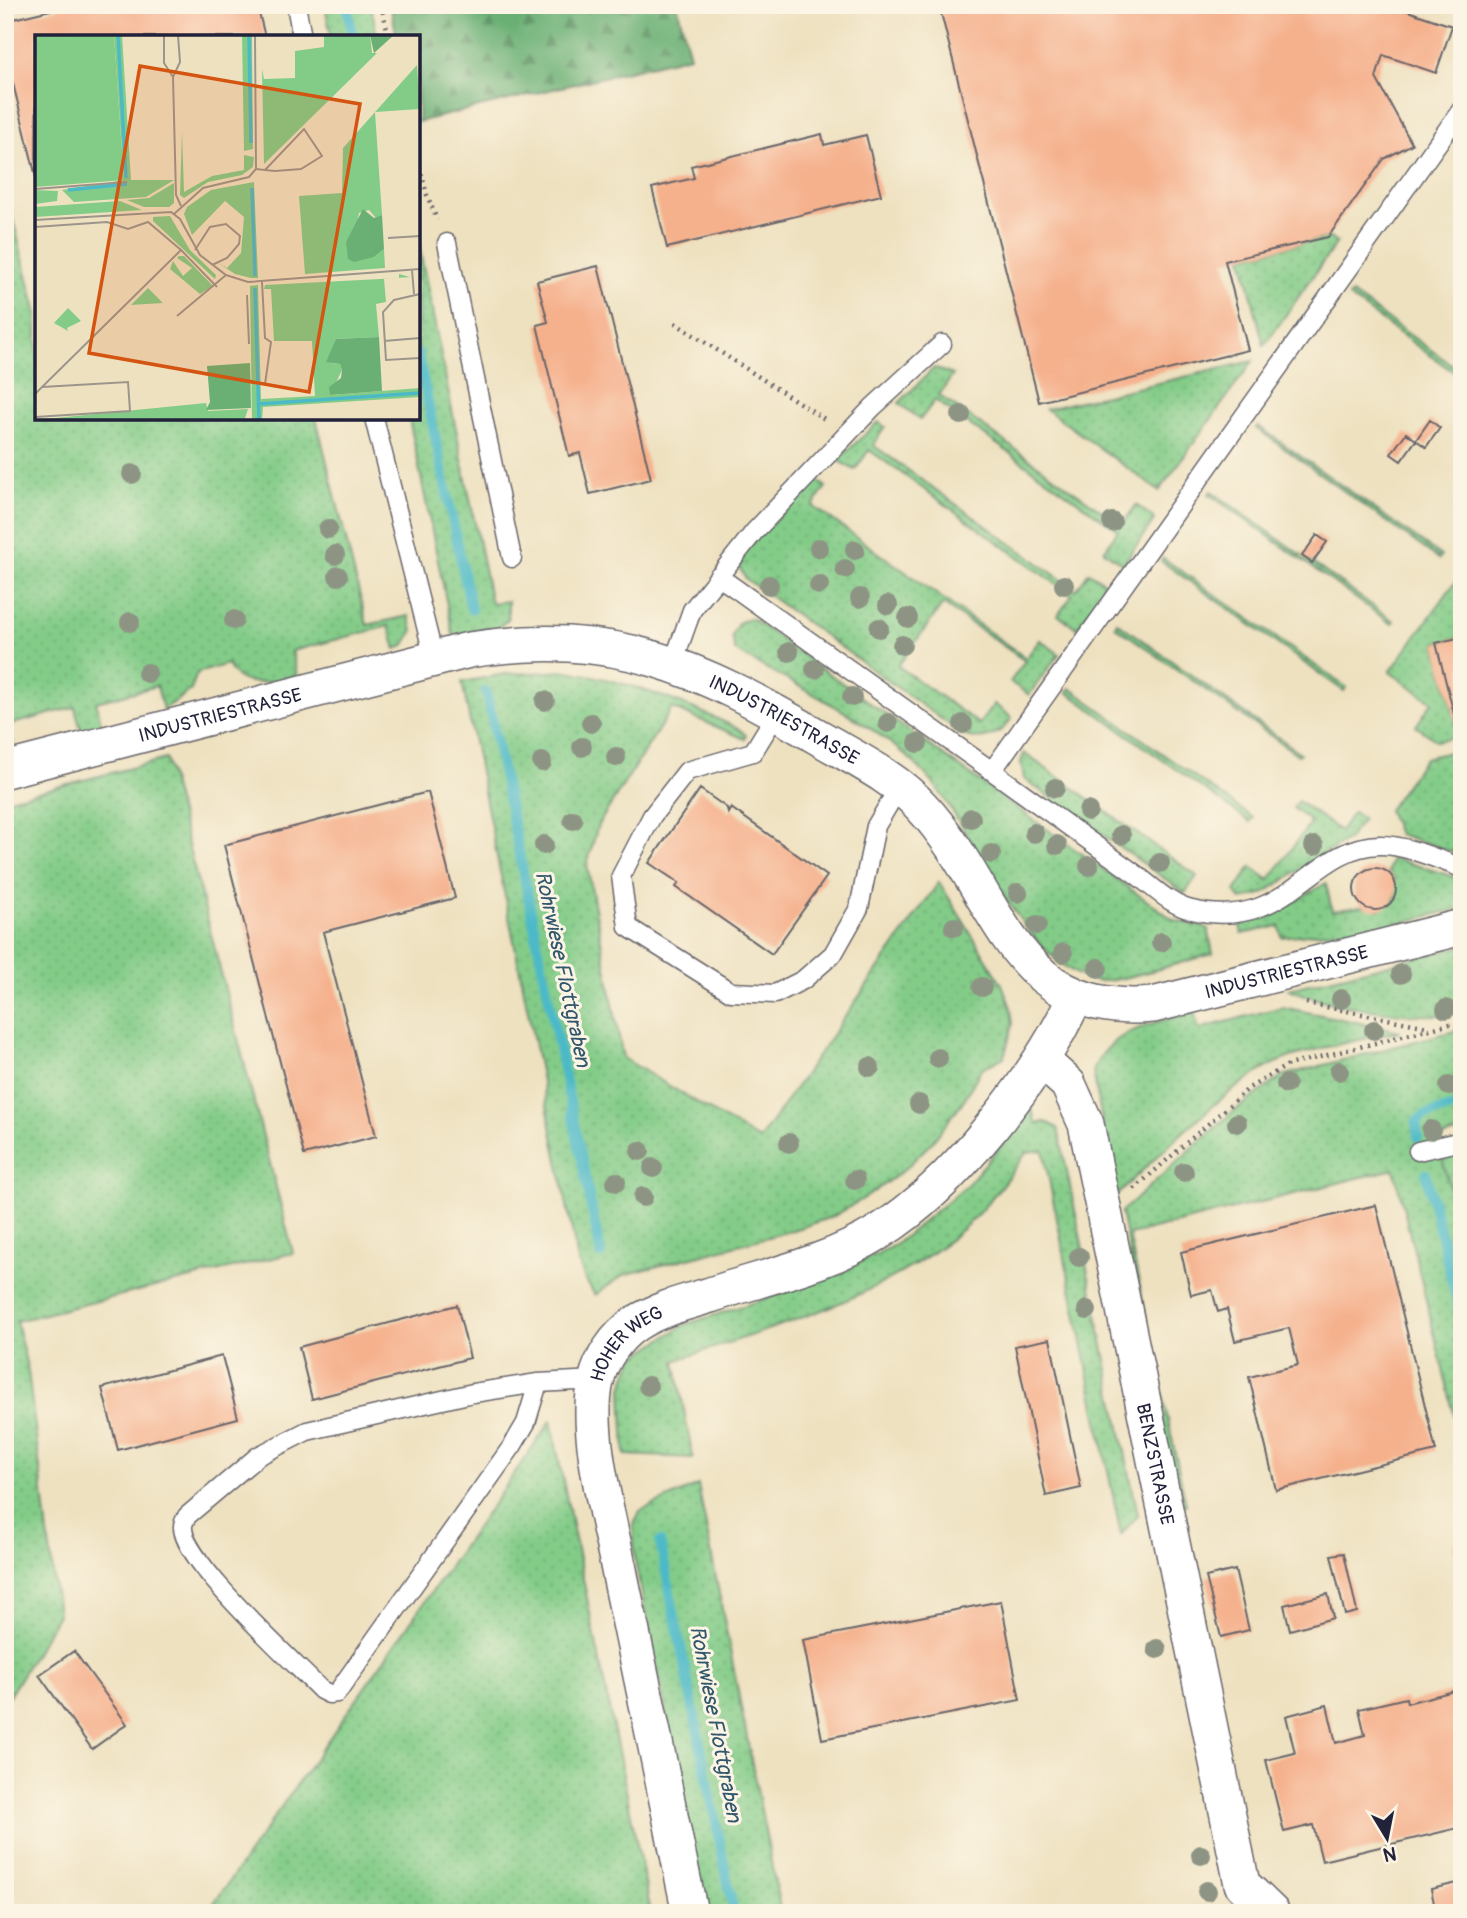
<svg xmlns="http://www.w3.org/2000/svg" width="1467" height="1918" viewBox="0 0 1467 1918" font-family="Pangolin,sans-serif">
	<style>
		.grass { fill: url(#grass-dots); stroke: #527762; stroke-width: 2 }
		.forest { fill: url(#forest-firs); stroke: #466958; stroke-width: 2 }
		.garden { fill: url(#garden-furrows); stroke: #527762; stroke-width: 2 }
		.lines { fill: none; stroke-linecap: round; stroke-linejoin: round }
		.stream { stroke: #4cb9c7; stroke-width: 10 }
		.building { fill: #f5b08c }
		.service-casing { stroke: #69656a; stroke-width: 21 }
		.minor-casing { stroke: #69656a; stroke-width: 38 }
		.path { stroke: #69656a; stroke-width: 4.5; stroke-dasharray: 2 5; stroke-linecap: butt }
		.service { stroke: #fff; stroke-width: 18 }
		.minor { stroke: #fff; stroke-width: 35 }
		.tree { fill: #8e9484 }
		.labels { text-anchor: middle; stroke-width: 6; stroke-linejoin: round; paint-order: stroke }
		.street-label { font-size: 19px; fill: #22223b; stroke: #fcf5e5 }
		.water-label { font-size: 21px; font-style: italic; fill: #31576c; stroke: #fcf5e5 }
		.inset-river { fill: none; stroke: #4cb9c7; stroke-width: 3.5 }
		.inset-road { fill: none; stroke: #9c958b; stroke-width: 2 }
		.view { fill: #d45411; fill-opacity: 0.15; stroke: #d45411; stroke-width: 3.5 }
		.inset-edge { fill: none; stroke: #22223b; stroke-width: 3.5 }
	</style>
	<defs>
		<pattern id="grass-dots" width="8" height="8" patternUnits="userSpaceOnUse" patternTransform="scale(1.75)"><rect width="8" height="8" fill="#83cc88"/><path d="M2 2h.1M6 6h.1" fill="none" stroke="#71af76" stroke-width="1.8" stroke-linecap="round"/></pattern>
		<pattern id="forest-firs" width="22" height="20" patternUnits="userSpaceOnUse" patternTransform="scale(1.75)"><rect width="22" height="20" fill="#6ab074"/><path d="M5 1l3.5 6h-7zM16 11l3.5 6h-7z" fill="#578f60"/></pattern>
		<pattern id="garden-furrows" width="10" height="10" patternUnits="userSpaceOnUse" patternTransform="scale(1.75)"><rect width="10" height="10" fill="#83cc88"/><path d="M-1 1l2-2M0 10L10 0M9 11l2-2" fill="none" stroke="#71af76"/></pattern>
	</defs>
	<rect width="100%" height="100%" fill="#fcf5e5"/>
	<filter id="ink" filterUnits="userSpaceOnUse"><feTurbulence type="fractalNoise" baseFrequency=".0143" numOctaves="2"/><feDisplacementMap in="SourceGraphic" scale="14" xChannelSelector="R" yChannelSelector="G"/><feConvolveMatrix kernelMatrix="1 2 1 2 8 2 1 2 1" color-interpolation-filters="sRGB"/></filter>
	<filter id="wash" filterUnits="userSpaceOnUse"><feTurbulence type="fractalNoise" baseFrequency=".00686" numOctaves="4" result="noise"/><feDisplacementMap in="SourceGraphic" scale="28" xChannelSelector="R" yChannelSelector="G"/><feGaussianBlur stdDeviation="1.57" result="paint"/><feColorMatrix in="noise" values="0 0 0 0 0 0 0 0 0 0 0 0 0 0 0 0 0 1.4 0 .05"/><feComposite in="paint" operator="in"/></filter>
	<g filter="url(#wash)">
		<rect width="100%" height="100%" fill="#eee1c0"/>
		<path class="grass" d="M325,5h46l6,32h-46z
			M5,188l32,126v104h279l51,207 42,-9 4,15 -9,15 -8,3 -7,-23 -97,25 5,24c-23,6 -58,18 -69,-11l-31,9 -6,17 -28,20 -6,-24 -61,16 6,24 -21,5 -6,-24 -66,18 5,23 -9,3z
			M1328,237l9,5 -73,104 -22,-89z
			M418,241l73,362 17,-2v18l-12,11 -43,5 -44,-217h9z
			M1352,294l110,78v6l-113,-81z
			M1253,361l-94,130 -113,-82z
			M934,368l19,7 -14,20 183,130 14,-20 19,14 -32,45 -19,-13 14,-21 -183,-130 -15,20 -21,-17z
			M878,422l7,5 -12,18 203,145 13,-18 19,13 -31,43 -19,-13 14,-20 -203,-145 -14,20 -15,-8 -1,-3z
			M1258,426l183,130 -2,3 -183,-131z
			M817,480l9,7 -13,19 213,152 14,-18 19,14 -30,41 -19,-13 15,-21 -82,-57 -45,62 81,58 15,-20 18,14c-12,18 -30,26 -50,16l-216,-155 -7,-12 5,-17z
			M1211,491l183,130 -2,3 -183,-130z
			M1163,558l183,129 -2,4 -183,-130z
			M1461,574l1,63 -26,6 23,93 -22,5 -21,-15 16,-24 -42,-30z
			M751,618l423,302 34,8 5,26c-22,5 -96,29 -113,27 -69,-6 -126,-147 -167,-198 -47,-57 -134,-95 -198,-132l-3,-15 6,-13z
			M1117,622l183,131 -2,2 -183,-129z
			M568,671c62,11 115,31 171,58l7,6 -1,4 -73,-31 -74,117 -11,40 36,193 136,82 180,-258 63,102 9,24 2,16 -9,33 -23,12 -17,31 -31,41 -28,28 -37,27 -34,20 -40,14 -170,45 -29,20 -10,-16 -7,-18 -116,-579 43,-8z
			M1070,688l183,130 -3,4 -183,-130z
			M1462,749v106l-64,-21 -10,-24 37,-52z
			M1024,753l173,123 -12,17 -161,-114 -3,-17z
			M166,759l127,494 -277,68 12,50 30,244 -53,88v-903z
			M1298,801l42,30 13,-19 10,7 -15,20 -84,54 -23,7 -6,-9 16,-24 18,13 42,-58 -18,-14z
			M1392,858l70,21v29l-71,17 -109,12 -3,-11 -37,8 -2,-10 31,-9 55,-32 6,28 30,-5 18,4 15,-12 -1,-19 -6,-7z
			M1462,946v66c-43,10 -133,-6 -173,-23z
			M1282,1007l118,24c-37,9 -79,15 -115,28 -54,21 -127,97 -170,138l-22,-127c19,-42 62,-47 101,-58l5,17z
			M1462,1029v103l-31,8 5,13 6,4 20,80v210l-68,-278 -265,66 57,270 -4,1 -3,-4 -58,-290 108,-97 53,-39z
			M1032,1109l4,14 10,-1 12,6 80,387 -17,20 -78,-385 -16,2c-17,22 -34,47 -54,67 -79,78 -196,106 -298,142l18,97 -68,-3 -3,-67 11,-30 51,-33 99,-32 60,-23 52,-25 73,-61z
			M551,1421l100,492h-444z
			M698,1485l83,428h-74l-72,-352 -2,-34 7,-16z"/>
		<path class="forest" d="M390,5h287l13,51 -272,66v-85h-21z"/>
		<path class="garden" d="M1462,1152v85l-20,-80z"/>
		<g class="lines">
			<path class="stream" d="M347,5l6,32
				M418,354l53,255
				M486,691l115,563
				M1418,1137l-2,-15 9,-7 37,-10
				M1426,1174l36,149
				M660,1542l74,371"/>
		</g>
		<g id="blocks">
			<path class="building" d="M71,5h186l8,32h-228l-1,140 -31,-126v-30z
				M939,5h461l-1,3 53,18 -16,47 -53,-18 -7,23 36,66 -28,15 -56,78 -103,24 23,89 -209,52z
				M822,134l2,11 42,-10 15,60 -214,53 -15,-60 42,-10 -3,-12z
				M598,266l53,213 -61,15 -10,-41 -11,3 -32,-131 11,-3 -11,-41z
				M1430,420l10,8 -14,19 -10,-7z
				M1406,433l10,7 -15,21 -10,-7z
				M1317,535l10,7 -15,21 -10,-7z
				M1462,637v105h-1l-25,-99z
				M700,789l27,19 1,5 3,-5 96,68 -55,78 -96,-67 3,-4 -30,-20z
				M428,792l27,106 -132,34 53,204 -72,19 -80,-310z
				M1354 889a21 21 0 1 1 42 0a21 21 0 1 1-42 0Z
				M1376,1205l60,246 -160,39 -27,-113 49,-12 -9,-37 -54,13 -8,-32 -9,3 -6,-22 -21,5 -10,-43z
				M457,1305l13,53 -158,41 -13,-52z
				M1050,1339l31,149 -35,8 -31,-150z
				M222,1356l16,62 -120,32 -16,-62z
				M1462,1543v34h-1l-8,-32z
				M1344,1553l13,59 -12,3 -14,-60z
				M1235,1570l14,60 -28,7 -15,-60z
				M1328,1594l5,24 -43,12 -6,-25z
				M1001,1601l19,99 -198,39 -19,-99z
				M74,1651l53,73 -35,25 -53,-74z
				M1462,1689v138l-140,34 -9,-36 -29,7 -18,-72 29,-7 -9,-37 41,-11 9,38 29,-8 -6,-26 47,-11 1,5z
				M1462,1882v31h-26l-5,-24z"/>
		</g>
	</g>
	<g filter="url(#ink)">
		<use href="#blocks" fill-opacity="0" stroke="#69656a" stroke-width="2"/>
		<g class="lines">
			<defs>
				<path id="service" d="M296,5l6,32
					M447,243l65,315
					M374,418l60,240
					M718,576l274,195 470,-662
					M673,663l19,-53 62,-78 119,-125 69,-63
					M777,713l-24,39 -66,19 -35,45 -31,60 7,51 103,65 44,2 28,-14 30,-26 26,-46 17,-82 23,-39
					M992,771c47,34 95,68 142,102 17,12 37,33 58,37 97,23 117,-64 188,-65 27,0 57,14 82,23
					M1418,1151l44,-10
					M538,1383l-12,40 -13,22 -176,248 -8,1 -8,-4c-26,-27 -141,-131 -138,-164 0,-4 3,-7 4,-10l71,-60 49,-25 166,-38 65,-10 58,-3"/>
				<g id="minor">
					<path id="s1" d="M5,770l464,-120c146,-23 229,17 351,88 34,20 74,39 101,68 80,85 86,212 232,199l309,-78"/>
					<path id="s2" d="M1041,1060l27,24 18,40 156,760 30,29"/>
					<path id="s3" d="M690,1913c-23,-113 -46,-225 -70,-338 -10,-53 -36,-142 -24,-194 5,-22 20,-44 39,-57 21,-14 48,-21 72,-28 57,-19 121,-32 172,-64 73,-45 162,-157 196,-235"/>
				</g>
			</defs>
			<use href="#service" class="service-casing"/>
			<use href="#minor" class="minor-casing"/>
			<path class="path" d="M381,5l8,32
				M418,160l9,35 10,25
				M675,323l151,97
				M1306,1003l122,24
				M1134,1189l115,-101 39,-23 174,-44"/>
			<use href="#service" class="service"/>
			<use href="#minor" class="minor"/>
		</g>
		<g class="tree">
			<circle cx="961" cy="415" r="10"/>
			<circle cx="132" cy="474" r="10"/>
			<circle cx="1112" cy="522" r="10"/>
			<circle cx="328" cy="529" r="10"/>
			<circle cx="819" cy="548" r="10"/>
			<circle cx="855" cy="550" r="10"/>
			<circle cx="335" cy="555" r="10"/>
			<circle cx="845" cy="569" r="10"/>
			<circle cx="338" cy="576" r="10"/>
			<circle cx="769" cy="585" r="10"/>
			<circle cx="819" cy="585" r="10"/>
			<circle cx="1064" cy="585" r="10"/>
			<circle cx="860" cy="598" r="10"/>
			<circle cx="888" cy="605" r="10"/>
			<circle cx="908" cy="618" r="10"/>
			<circle cx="234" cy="620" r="10"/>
			<circle cx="130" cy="622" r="10"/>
			<circle cx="879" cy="628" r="10"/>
			<circle cx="902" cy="645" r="10"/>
			<circle cx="789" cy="652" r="10"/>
			<circle cx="815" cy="669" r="10"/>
			<circle cx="147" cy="673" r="10"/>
			<circle cx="852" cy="697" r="10"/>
			<circle cx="545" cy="701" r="10"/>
			<circle cx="591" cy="723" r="10"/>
			<circle cx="888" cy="723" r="10"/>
			<circle cx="963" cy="724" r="10"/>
			<circle cx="918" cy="743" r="10"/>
			<circle cx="582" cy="747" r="10"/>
			<circle cx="616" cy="757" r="10"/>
			<circle cx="542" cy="762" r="10"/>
			<circle cx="1055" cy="788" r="10"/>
			<circle cx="1088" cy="811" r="10"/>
			<circle cx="971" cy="818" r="10"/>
			<circle cx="573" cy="820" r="10"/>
			<circle cx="1034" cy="833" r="10"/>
			<circle cx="1121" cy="835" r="10"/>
			<circle cx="544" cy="845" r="10"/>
			<circle cx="1057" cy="845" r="10"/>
			<circle cx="1314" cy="846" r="10"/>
			<circle cx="991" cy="854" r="10"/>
			<circle cx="1160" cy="863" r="10"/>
			<circle cx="1089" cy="866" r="10"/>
			<circle cx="1018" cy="893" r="10"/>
			<circle cx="1037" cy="925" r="10"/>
			<circle cx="954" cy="927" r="10"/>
			<circle cx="1161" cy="942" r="10"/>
			<circle cx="1063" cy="953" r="10"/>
			<circle cx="1098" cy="968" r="10"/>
			<circle cx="1401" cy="974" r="10"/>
			<circle cx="982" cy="987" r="10"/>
			<circle cx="1341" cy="999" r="10"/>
			<circle cx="1446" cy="1009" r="10"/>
			<circle cx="1374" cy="1030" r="10"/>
			<circle cx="938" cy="1058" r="10"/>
			<circle cx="870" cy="1067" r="10"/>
			<circle cx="1339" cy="1071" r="10"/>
			<circle cx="1286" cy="1084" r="10"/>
			<circle cx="1449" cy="1086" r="10"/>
			<circle cx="919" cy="1104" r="10"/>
			<circle cx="1237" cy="1123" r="10"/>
			<circle cx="1431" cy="1130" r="10"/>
			<circle cx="789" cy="1143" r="10"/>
			<circle cx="640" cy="1151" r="10"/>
			<circle cx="653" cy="1168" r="10"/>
			<circle cx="1184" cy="1172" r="10"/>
			<circle cx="855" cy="1180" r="10"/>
			<circle cx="616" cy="1182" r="10"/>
			<circle cx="643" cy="1197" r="10"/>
			<circle cx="1079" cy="1257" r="10"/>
			<circle cx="1087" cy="1310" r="10"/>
			<circle cx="648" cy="1386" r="10"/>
			<circle cx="1157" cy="1649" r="10"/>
			<circle cx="1201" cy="1855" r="10"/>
			<circle cx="1207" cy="1891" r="10"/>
		</g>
	</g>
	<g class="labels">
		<g class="street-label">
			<text dy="7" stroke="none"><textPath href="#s1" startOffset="222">INDUSTRIESTRASSE</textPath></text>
			<text dy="7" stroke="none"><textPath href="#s1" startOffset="810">INDUSTRIESTRASSE</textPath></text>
			<text dy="7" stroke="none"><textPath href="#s1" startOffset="1437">INDUSTRIESTRASSE</textPath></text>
			<text dy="7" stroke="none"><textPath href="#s3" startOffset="592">HOHER WEG</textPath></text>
			<text dy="7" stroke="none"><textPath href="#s2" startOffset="427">BENZSTRASSE</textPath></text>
		</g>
		<g class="water-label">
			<text transform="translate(563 969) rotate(78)" y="7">Rohrwiese Flottgraben</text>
			<text transform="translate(716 1724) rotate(79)" y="7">Rohrwiese Flottgraben</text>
		</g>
	</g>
	<g transform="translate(35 35)">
		<rect width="385" height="385" fill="#eee1c0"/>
		<path d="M79,0h8l9,145h43l-28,17 -72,5 -12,-12 62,-10zM207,0h10l1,114 -9,2zM289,0h46l2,18h5l-113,111 -2,-95 2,10 31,-1v-27l29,-4zM382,30l3,44 -45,3 7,103 -6,3 -7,-8 -10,3 -3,17 -10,12 28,15 10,-8 1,19 -80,6 -6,-78 43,-3 1,-45zM147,97l2,60 28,-16 32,-6v-15l10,2 -1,10 -11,8 -34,7 -24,16 -4,-3zM219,147l4,96h-7l-16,-4 -18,-12 10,6 14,-15 3,-36 -19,-16 -33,34 -8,-21 3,-7 24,-17zM139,148v20l-5,4h-25l-17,-7 22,-2zM0,155l23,1 -1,10 -22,3zM85,166l22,9 -107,7v-10zM135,181l20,34 26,25 -1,4 -62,-58v-4zM144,221h5l29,30 -13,8 -30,-25 3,-8 10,15 9,-8 -15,-10zM364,239l11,3 -26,2 2,23 -10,2 3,33 -43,2 -5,24 9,1 2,6 -12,25 90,-7v9l-157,10 -1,13h-10l-2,-134 8,-1 3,114 54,-3 -3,-55h-38l-3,-52h-7l1,-4 134,-7zM113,253l15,15 -32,2zM33,273l13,13 -14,7 1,3 -14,-8zM171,368l2,8 40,-2 -3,9 5,2h-215z" fill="#83cc88"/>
		<path d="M335,0h24l-20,18zM328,174l11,9 8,-3 2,34 -10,8 -20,5 -6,-3 -2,-17zM344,302l3,54 -52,4 -1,-8 12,-9 1,-8 -2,-6 -14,-2 10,-23zM215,328l1,45 -45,2 4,-8 -3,-36z" fill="#6ab074"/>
		<path d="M0,0h79l10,145 -89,7z" fill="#83cc88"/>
		<path class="inset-river" d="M83,0l8,143M214,0l2,108M217,153l3,88M33,155l59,-6M220,253l4,132M223,369l162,-11"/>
		<path class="inset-road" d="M129,0v28l9,14 3,118 5,11M138,42l7,-15 -2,-27M221,134l9,1 10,1 26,-2 21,-13 -18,-27 -39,41M0,154l92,-7M139,179l29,-26 46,-11 7,-8 -1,-134M0,185l136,-8 9,7 20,36 26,20 22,7 172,-13M0,192l72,-5 21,7 20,-7 33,28M353,203l32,-2M160,215l15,-23 16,-3 14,12 -1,8 -12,14 -15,7M377,235l2,24M227,247l3,56 6,4 -6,42M385,259l-26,6 -11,12 3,48 34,-2M212,260l2,49M142,281l49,-41M349,306l36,-3M0,359l146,-144 36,37M0,382l95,-6 -2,-29 -86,5"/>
		<path class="view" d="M105,31l220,38 -51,288 -220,-39z"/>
		<rect width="385" height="385" class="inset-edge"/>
	</g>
	<rect width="1467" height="1918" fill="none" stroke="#fcf5e5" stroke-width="28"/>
	<g transform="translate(1387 1838) rotate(170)" stroke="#fcf5e5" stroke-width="5" paint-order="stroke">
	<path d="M0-5L12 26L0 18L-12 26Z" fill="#22223b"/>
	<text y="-10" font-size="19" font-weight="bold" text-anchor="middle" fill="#22223b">N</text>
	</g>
</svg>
